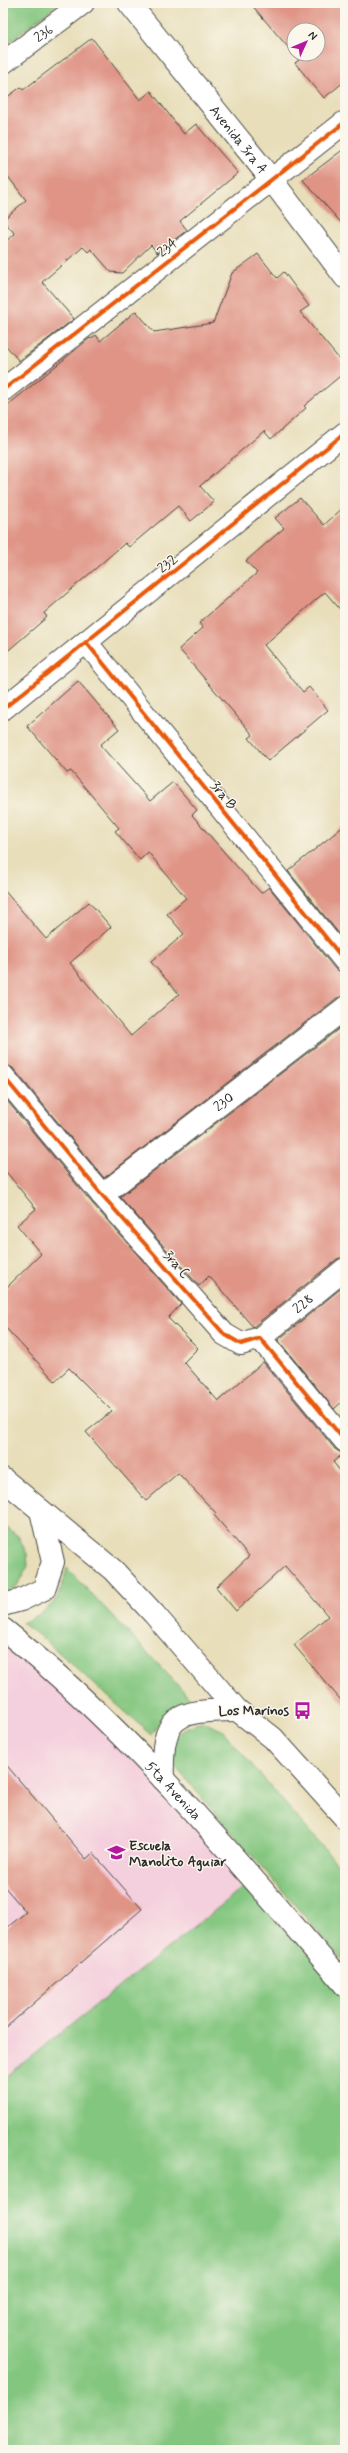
<svg xmlns="http://www.w3.org/2000/svg" width="348" height="2453" viewBox="0 0 348 2453" font-family="Mynerve,sans-serif">
	<style>
		.built { fill: #f4cfdd }
		.green { fill: #83c67f; stroke: #577855 }
		.building { fill: #df9486; fill-rule: evenodd }
		.lines { fill: none; stroke-linecap: round; stroke-linejoin: round }
		.minor-casing { stroke: #474640; stroke-width: 24 }
		.trunk-casing { stroke: #474640; stroke-width: 24 }
		.minor { stroke: #fff; stroke-width: 22 }
		.trunk { stroke: #fff; stroke-width: 22 }
		.cycleway-casing { stroke: #fbf7ec; stroke-width: 6 }
		.cycleway { stroke: #e8590c; stroke-width: 4 }
		.labels { text-anchor: middle; stroke-width: 3; stroke-linejoin: round; paint-order: stroke }
		.street-label { font-size: 14px; fill: #2b2b2b; stroke: #fbf7ec }
		.poi-label { font-size: 14px; font-weight: bold; fill: #2b2b2b; stroke: #fbf7ec; text-anchor: end }
	</style>
	<rect width="100%" height="100%" fill="#fbf7ec"/>
	<filter id="ink" filterUnits="userSpaceOnUse"><feTurbulence type="fractalNoise" baseFrequency=".025" numOctaves="2"/><feDisplacementMap in="SourceGraphic" scale="8" xChannelSelector="R" yChannelSelector="G"/><feConvolveMatrix kernelMatrix="1 2 1 2 8 2 1 2 1" color-interpolation-filters="sRGB"/></filter>
	<filter id="wash" filterUnits="userSpaceOnUse"><feTurbulence type="fractalNoise" baseFrequency=".012" numOctaves="4" result="noise"/><feDisplacementMap in="SourceGraphic" scale="16" xChannelSelector="R" yChannelSelector="G"/><feGaussianBlur stdDeviation="0.9" result="paint"/><feColorMatrix in="noise" values="0 0 0 0 0 0 0 0 0 0 0 0 0 0 0 0 0 1.4 0 .05"/><feComposite in="paint" operator="in"/></filter>
	<g filter="url(#wash)">
		<rect width="100%" height="100%" fill="#e8deba"/>
		<path class="built" d="M3,1629l250,251 -250,199z"/>
		<path class="green" d="M3,3h56l-56,44z
			M3,1525l15,11 9,18 1,12 -11,20 -14,7z
			M67,1568l127,134 -29,12 -14,21 -106,-95 -23,-17c31,-15 37,-21 45,-55z
			M203,1722l19,8 123,143v90l-175,-202c7,-26 5,-32 33,-39z
			M253,1880l92,105v465h-342v-371z"/>
		<g id="blocks">
			<path class="building" d="M250,3h95v78l-21,17 -29,-35 4,-3zM294,30h24v24h-24z
				M92,38l48,62 11,-9 33,43 12,-10 42,49 -58,48 7,9 -30,23 -6,-8 -29,28 -11,-1 -20,-23 -3,3 -5,-5 -41,35 32,37 -55,42 -16,-19v-99l12,-9 -12,-14 23,-20 -23,-30v-70l18,-13 2,3z
				M345,148v79l-42,-47z
				M258,254l19,24 7,-6 25,34 -9,6 45,54v6l-41,34 2,2 -35,31 -7,-8 -64,55 14,16 -23,19 -13,-15 -49,41 -4,-4 -81,70 3,4 -44,38v-246l87,-71 1,1 5,-4 4,6 36,-30 18,21 59,-9 19,-50z
				M300,498l24,27 21,-19v109l-20,-23 -61,53 39,47 6,-5 19,23 -60,51 -19,-23 4,-3 -74,-86 24,-21 -4,-5 58,-50 -11,-12 38,-33 -9,-10z
				M78,681l41,48 -19,16 50,56 23,-19 24,28 -5,5 38,44 31,34 8,-6 66,82 10,4v23l-8,2 -233,180 -91,-110 -10,-4v-175l43,50 43,-37 22,25 -41,36 61,73 48,-42 -28,-32 33,-28 -17,-20 19,-16 -38,-46 -8,8 -25,-29 4,-3 -48,-57 -4,2 -40,-47z
				M345,825v116l-57,-70z
				M345,1024v233l-8,2 -84,68 -44,-51 -10,10 -79,-89z
				M3,1096l89,107 89,101 -13,14 30,30 -14,14 34,39 45,-39 72,87 8,5 -10,8 12,15v228l-51,-60 34,-29 -43,-50 -49,45 -20,-24 33,-31 -35,-41 2,-2 -38,-40 -32,28 -60,-69 26,-21 -43,-43 -14,13 -52,-56v-34l38,-37 -24,-29 19,-16 -33,-41z
				M345,1285v114l-11,10 -56,-69z
				M3,1761l83,98 7,-6 49,56 -139,121v-99l23,-19 -23,-27z"/>
		</g>
	</g>
	<g filter="url(#ink)">
		<use href="#blocks" fill-opacity="0" stroke="#474640" stroke-width="1"/>
		<g class="lines">
			<defs>
				<g id="minor">
					<path id="s1" d="M129,3l142,176 74,98"/>
					<path id="s2" d="M3,63l80,-60"/>
					<path d="M3,390l342,-268"/>
					<path d="M86,642l259,319"/>
					<path d="M3,709l342,-276"/>
					<path d="M3,1076l99,119 122,139 17,10 19,-6 85,103"/>
					<path id="s3" d="M102,1195l243,-187"/>
					<path id="s4" d="M260,1338l85,-69"/>
				</g>
				<g id="trunk">
					<path d="M3,1479l110,91 41,44 83,96 36,28 72,80"/>
					<path d="M3,1605l18,-5 23,-11 9,-27 -12,-51"/>
					<path id="s5" d="M3,1629c129,103 234,232 342,356"/>
					<path d="M163,1779c-2,-66 13,-68 74,-69"/>
				</g>
			</defs>
			<use href="#minor" class="minor-casing"/>
			<use href="#trunk" class="trunk-casing"/>
			<use href="#minor" class="minor"/>
			<use href="#trunk" class="trunk"/>
			<defs>
				<path id="cycleway" d="M3,390l342,-268
					M86,642l259,319
					M3,709l342,-276
					M3,1076l99,119 122,139 17,10 19,-6 85,103"/>
			</defs>
			<use href="#cycleway" class="cycleway-casing"/>
			<use href="#cycleway" class="cycleway"/>
		</g>
	</g>
	<defs>
		<symbol id="bus-bare" viewBox="-9 -9 18 18"><path d="M-5-6H5V4H4V6H2V4H-2V6H-4V4H-5ZM-3.5-4V0h7V-4ZM-3.5 1.2v1.5H-2V1.2ZM2 1.2v1.5H3.5V1.2Z" fill="#b5179e" stroke="#fbf7ec" stroke-width="2.5" paint-order="stroke"/></symbol>
		<symbol id="school-bare" viewBox="-9 -9 18 18"><path d="M0-5L7-2L0 1L-7-2ZM-4 1L0 2.5L4 1V4Q0 6-4 4Z" fill="#b5179e" stroke="#fbf7ec" stroke-width="2.5" paint-order="stroke"/></symbol>
	</defs>
	<g fill-rule="evenodd">
		<use href="#bus-bare" x="290" y="1698" width="25" height="25"/>
		<use href="#school-bare" x="104" y="1840" width="25" height="25"/>
	</g>
	<g class="labels">
		<g class="street-label">
			<text dy="5" stroke="none"><textPath href="#s2" startOffset="50">236</textPath></text>
			<text dy="5" stroke="none"><textPath href="#s1" startOffset="175">Avenida 3ra A</textPath></text>
			<text transform="translate(167 247) rotate(-38)" y="5">234</text>
			<text transform="translate(167 563) rotate(-39)" y="5">232</text>
			<text transform="translate(224 795) rotate(51)" y="5">3ra B</text>
			<text dy="5" stroke="none"><textPath href="#s3" startOffset="153">230</textPath></text>
			<text transform="translate(177 1264) rotate(49)" y="5">3ra C</text>
			<text dy="5" stroke="none"><textPath href="#s4" startOffset="55">228</textPath></text>
			<text dy="5" stroke="none"><textPath href="#s5" startOffset="235">5ta Avenida</textPath></text>
		</g>
		<g class="poi-label">
			<text x="289" y="1715">Los Marinos</text>
			<text x="129" y="1850" text-anchor="start">Escuela<tspan x="129" dy="16">Manolito Aguiar</tspan></text>
		</g>
	</g>
	<rect width="348" height="2453" fill="none" stroke="#fbf7ec" stroke-width="16"/>
	<g transform="translate(306 42) rotate(46)"><circle r="19" fill="#fbf7ec" stroke="#a8a59f"/>
	<path d="M0-3L7 15L0 10L-7 15Z" fill="#b5179e"/>
	<text y="-6" font-size="11" font-weight="bold" text-anchor="middle" fill="#2b2b2b">N</text>
	</g>
</svg>
